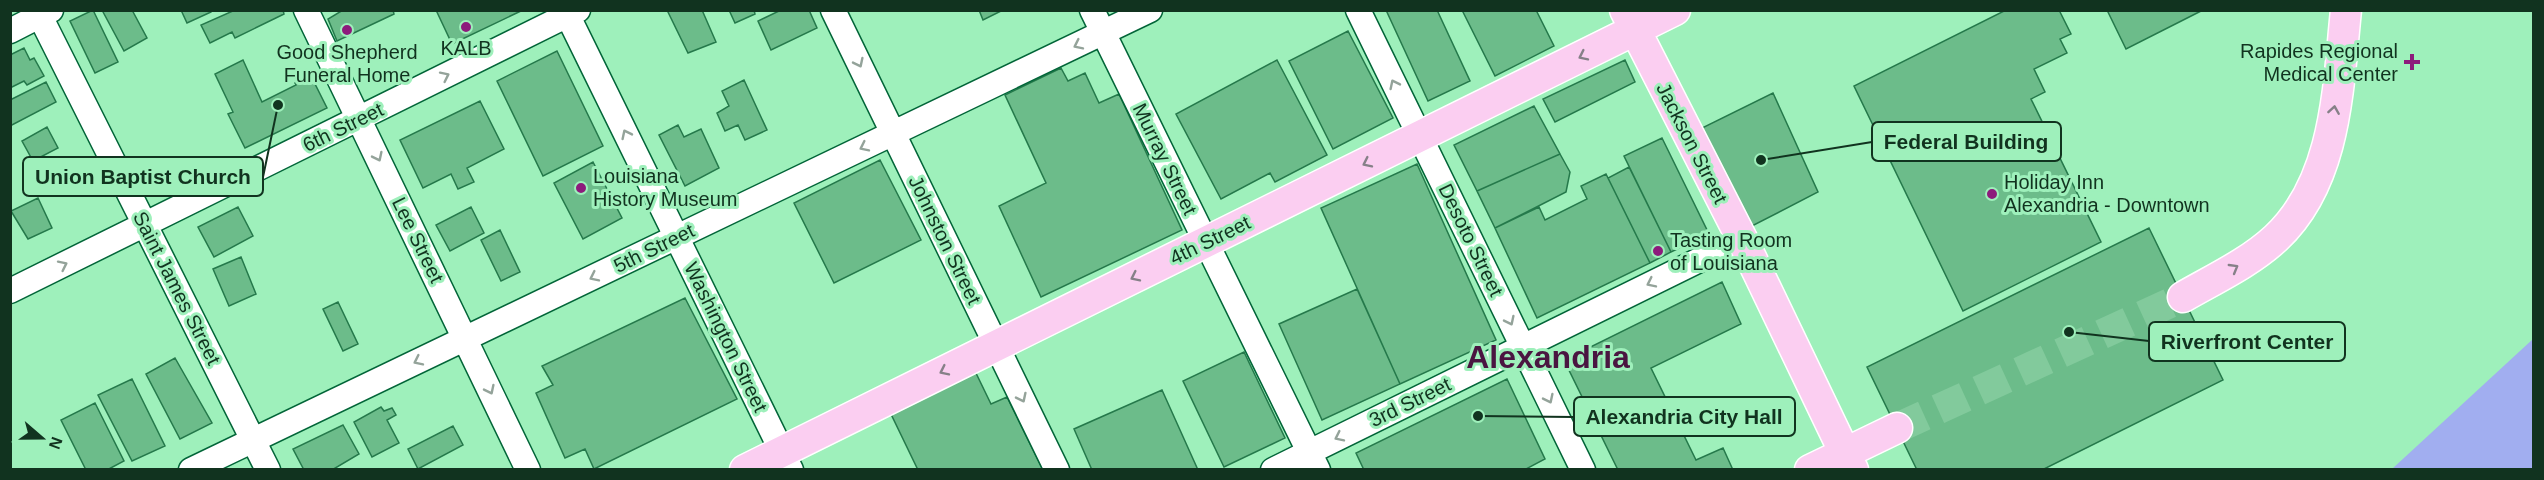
<svg xmlns="http://www.w3.org/2000/svg" width="2544" height="480" viewBox="0 0 2544 480" font-family="Arial,sans-serif">
	<style>
		.water { fill: #a1aef0 }
		.building { fill: #6cbc8a; stroke: #25794b; stroke-width: 1.5 }
		.lines { fill: none; stroke-linecap: round; stroke-linejoin: round }
		.major-tunnel { stroke: #82ca9c; stroke-width: 30; stroke-dasharray: 30 15; stroke-linecap: butt }
		.minor-casing { stroke: #026538; stroke-width: 27 }
		.major-casing { stroke: #fff; stroke-width: 33 }
		.minor { stroke: #fff; stroke-width: 24 }
		.major { stroke: #fbcef1; stroke-width: 30 }
		.oneway { stroke: #94a39a }
		.oneway2 { stroke: #868088 }
		.poi-dot { fill: #8d1b7c; stroke: #9ef0bb; stroke-width: 2 }
		.labels { text-anchor: middle; stroke-width: 6; stroke-linejoin: round; paint-order: stroke }
		.poi-label { font-size: 20px; fill: #11331f; stroke: #9ef0bb; text-anchor: start }
		.street-label { font-size: 20px; fill: #11331f; stroke: #9ef0bb }
		.town-label { font-size: 32px; font-weight: bold; fill: #4a1541; stroke: #9ef0bb }
		.leader { fill: none; stroke: #11331f; stroke-width: 2 }
		.callout-dot { fill: #11331f; stroke: #9ef0bb; stroke-width: 2 }
		.callout { fill: #9ef0bb; stroke: #11331f; stroke-width: 2 }
		.callout-label { font-size: 21px; text-anchor: middle; font-weight: bold; fill: #11331f }
	</style>
	<rect width="100%" height="100%" fill="#9ef0bb"/>
	<path class="water" d="M2533,339v130h-141z"/>
	<path class="building" d="M93,10l25,52 -23,11 -25,-52z
		M102,10h30l15,28 -23,13z
		M181,10h30v2l-24,11z
		M235,10h48l1,4 -49,24 -3,-6 -22,11 -9,-18z
		M343,10h50l1,4 -57,27 -9,-22z
		M436,10h87l-71,34z
		M667,10h35l14,32 -28,11z
		M729,10h25l1,4 -20,9z
		M781,10h28l8,18 -46,22 -13,-29z
		M979,10h24l-20,10z
		M1386,10h51l33,71 -42,20z
		M1462,10h74l18,36 -59,30z
		M2006,10h53l12,24 -11,5 7,14 -33,16 11,23 -14,7 70,143 -138,69 -109,-225z
		M2107,10h96l-77,39z
		M1348,31l45,87 -60,31 -44,-88z
		M24,48l6,12 4,-2 10,18 -17,9 -3,-4 -14,7v-33z
		M557,51l46,95 -60,30 -46,-95z
		M243,60l19,42 34,-17 -1,-2 11,-6 2,5 5,-2 14,28 -82,40 -17,-34 5,-2 -18,-38z
		M1277,60l50,95 -52,27 -5,-9 -49,26 -45,-85z
		M1625,60l10,22 -80,40 -12,-23z
		M1061,68l7,13 17,-8 14,30 20,-9 63,136 -141,67 -42,-91 47,-23 -41,-88z
		M744,80l23,50 -22,10 -7,-15 -13,6 -8,-18 12,-7 -7,-15z
		M46,82l10,20 -46,24v-26z
		M1773,93l45,99 -68,35 -48,-99z
		M480,101l24,48 -37,19 7,14 -16,7 -7,-15 -28,14 -23,-48z
		M1534,106l26,48 -83,37 -23,-46z
		M678,125l6,12 17,-8 18,39 -34,18 -26,-51z
		M47,127l11,21 -25,13 -11,-20z
		M1662,138l47,96 -38,18 -47,-96z
		M1560,154l10,18 -4,20 -71,36 -18,-37z
		M880,160l41,80 -87,43 -40,-80z
		M593,162l29,56 -39,21 -29,-56z
		M1417,164l79,176 -96,44 -79,-176z
		M1629,167l42,85 -21,11 -42,-85z
		M1606,174l44,89 -113,55 -42,-90 44,-21 6,13 42,-21 -6,-13z
		M38,198l14,30 -24,11 -17,-28z
		M238,207l15,29 -39,21 -16,-30z
		M471,207l13,26 -34,18 -14,-26z
		M2149,228l74,152 -181,90h-125l-50,-103z
		M500,230l20,42 -19,9 -20,-41z
		M241,257l15,37 -27,12 -16,-37z
		M1722,282l19,42 -90,44 45,92 27,-12 10,22h-115l-54,-110z
		M1357,289l43,95 -78,36 -43,-96z
		M685,298l52,101 -143,70 -9,-20 -20,9 -29,-65 17,-8 -11,-19z
		M338,302l20,42 -15,7 -20,-42z
		M1244,352l41,86 -61,29 -41,-86z
		M175,358l37,65 -32,16 -34,-65z
		M974,369l17,35 16,-7 36,73h-125l-28,-58z
		M132,379l33,67 -33,15 -34,-66z
		M1507,379l38,80 -21,11h-160l-8,-17z
		M1162,390l36,80h-106l-18,-41z
		M95,403l29,58 -17,9h-21l-25,-50z
		M381,407l3,4 8,-3 4,7 -9,5 12,23 -27,14 -18,-35z
		M343,425l16,29 -27,16h-28l-11,-21z
		M453,426l10,19 -45,24 -10,-20z"/>
	<g class="lines">
		<path class="major-tunnel" d="M1897,428l286,-131"/>
		<defs>
			<path id="minor" d="M37,10l231,460
				M306,10l222,460
				M565,10l226,460
				M833,10l224,460
				M1092,10l226,460
				M1358,10l225,460
				M10,31l41,-21
				M10,291l568,-281
				M191,470l959,-460
				M1273,470l469,-231"/>
			<path id="major" d="M1625,10l117,229 111,231
				M2183,297c31,-18 66,-34 93,-59 61,-57 62,-151 70,-228
				M745,470l930,-460
				M1810,470l87,-42"/>
		</defs>
		<use href="#minor" class="minor-casing"/>
		<use href="#major" class="major-casing"/>
		<use href="#minor" class="minor"/>
		<use href="#major" class="major"/>
	</g>
	<defs><path id="oneway-chevron" d="M-2-3.5L2.5 0L-2 3.5" fill="none" stroke-width="1.6" stroke-linecap="round" stroke-linejoin="round" transform="scale(1.5)"/></defs>
	<g class="oneway">
		<use href="#oneway-chevron" transform="translate(1078 45) rotate(154)"/>
		<use href="#oneway-chevron" transform="translate(859 63) rotate(64)"/>
		<use href="#oneway-chevron" transform="translate(445 76) rotate(-26)"/>
		<use href="#oneway-chevron" transform="translate(1394 84) rotate(-116)"/>
		<use href="#oneway-chevron" transform="translate(626 134) rotate(-116)"/>
		<use href="#oneway-chevron" transform="translate(864 147) rotate(154)"/>
		<use href="#oneway-chevron" transform="translate(378 157) rotate(64)"/>
		<use href="#oneway-chevron" transform="translate(63 265) rotate(-26)"/>
		<use href="#oneway-chevron" transform="translate(594 277) rotate(154)"/>
		<use href="#oneway-chevron" transform="translate(1651 283) rotate(154)"/>
		<use href="#oneway-chevron" transform="translate(1510 321) rotate(64)"/>
		<use href="#oneway-chevron" transform="translate(418 361) rotate(154)"/>
		<use href="#oneway-chevron" transform="translate(490 390) rotate(64)"/>
		<use href="#oneway-chevron" transform="translate(1022 398) rotate(64)"/>
		<use href="#oneway-chevron" transform="translate(1549 399) rotate(64)"/>
		<use href="#oneway-chevron" transform="translate(1339 437) rotate(154)"/>
	</g>
	<g class="oneway2">
		<use href="#oneway-chevron" transform="translate(1583 56) rotate(154)"/>
		<use href="#oneway-chevron" transform="translate(2334 110) rotate(-81)"/>
		<use href="#oneway-chevron" transform="translate(1367 163) rotate(154)"/>
		<use href="#oneway-chevron" transform="translate(2234 268) rotate(-30)"/>
		<use href="#oneway-chevron" transform="translate(1135 277) rotate(154)"/>
		<use href="#oneway-chevron" transform="translate(944 371) rotate(154)"/>
	</g>
	<g class="poi-dot">
		<circle cx="466" cy="27" r="6"/>
		<circle cx="347" cy="30" r="6"/>
		<path d="M2409 53h6v6h6v6h-6v6h-6v-6h-6v-6h6z"/>
		<circle cx="581" cy="188" r="6"/>
		<circle cx="1992" cy="194" r="6"/>
		<circle cx="1658" cy="251" r="6"/>
	</g>
	<g class="labels">
		<g class="poi-label">
			<text x="466" y="55" text-anchor="middle">KALB</text>
			<text x="2398" y="58" text-anchor="end">Rapides Regional<tspan x="2398" dy="23">Medical Center</tspan></text>
			<text x="347" y="59" text-anchor="middle">Good Shepherd<tspan x="347" dy="23">Funeral Home</tspan></text>
			<text x="593" y="183">Louisiana<tspan x="593" dy="23">History Museum</tspan></text>
			<text x="2004" y="189">Holiday Inn<tspan x="2004" dy="23">Alexandria - Downtown</tspan></text>
			<text x="1670" y="247">Tasting Room<tspan x="1670" dy="23">of Louisiana</tspan></text>
		</g>
		<g class="street-label">
			<text transform="translate(343 127) rotate(-26)" y="7">6th Street</text>
			<text transform="translate(1692 143) rotate(63)" y="7">Jackson Street</text>
			<text transform="translate(1165 159) rotate(64)" y="7">Murray Street</text>
			<text transform="translate(418 240) rotate(64)" y="7">Lee Street</text>
			<text transform="translate(945 240) rotate(64)" y="7">Johnston Street</text>
			<text transform="translate(1210 240) rotate(-26)" y="7">4th Street</text>
			<text transform="translate(1471 240) rotate(64)" y="7">Desoto Street</text>
			<text transform="translate(654 248) rotate(-26)" y="7">5th Street</text>
			<text transform="translate(177 288) rotate(63)" y="7">Saint James Street</text>
			<text transform="translate(726 337) rotate(64)" y="7">Washington Street</text>
			<text transform="translate(1410 402) rotate(-26)" y="7">3rd Street</text>
		</g>
		<g class="town-label">
			<text x="1548" y="368">Alexandria</text>
		</g>
	</g>
	<path class="leader" d="M1761 160L1872 142M278 105L263 177M2069 332L2149 341M1478 416L1574 417"/>
	<g class="callout-dot">
		<circle cx="1761" cy="160" r="6"/>
		<circle cx="278" cy="105" r="6"/>
		<circle cx="2069" cy="332" r="6"/>
		<circle cx="1478" cy="416" r="6"/>
	</g>
	<g class="callout">
		<rect x="1872" y="122" width="189" height="39" rx="6"/>
		<rect x="23" y="157" width="240" height="39" rx="6"/>
		<rect x="2149" y="322" width="196" height="39" rx="6"/>
		<rect x="1574" y="397" width="221" height="39" rx="6"/>
	</g>
	<g class="callout-label">
		<text x="1966" y="149">Federal Building</text>
		<text x="143" y="184">Union Baptist Church</text>
		<text x="2247" y="349">Riverfront Center</text>
		<text x="1684" y="424">Alexandria City Hall</text>
	</g>
	<rect width="2544" height="480" fill="none" stroke="#11331f" stroke-width="24"/>
	<g transform="translate(42 438) rotate(110)" stroke="#9ef0bb" stroke-width="4.5" paint-order="stroke">
	<path d="M0-4.5L10 22L0 15L-10 22Z" fill="#11331f"/>
	<text y="-9" font-size="16" font-weight="bold" text-anchor="middle" fill="#11331f">N</text>
	</g>
</svg>
